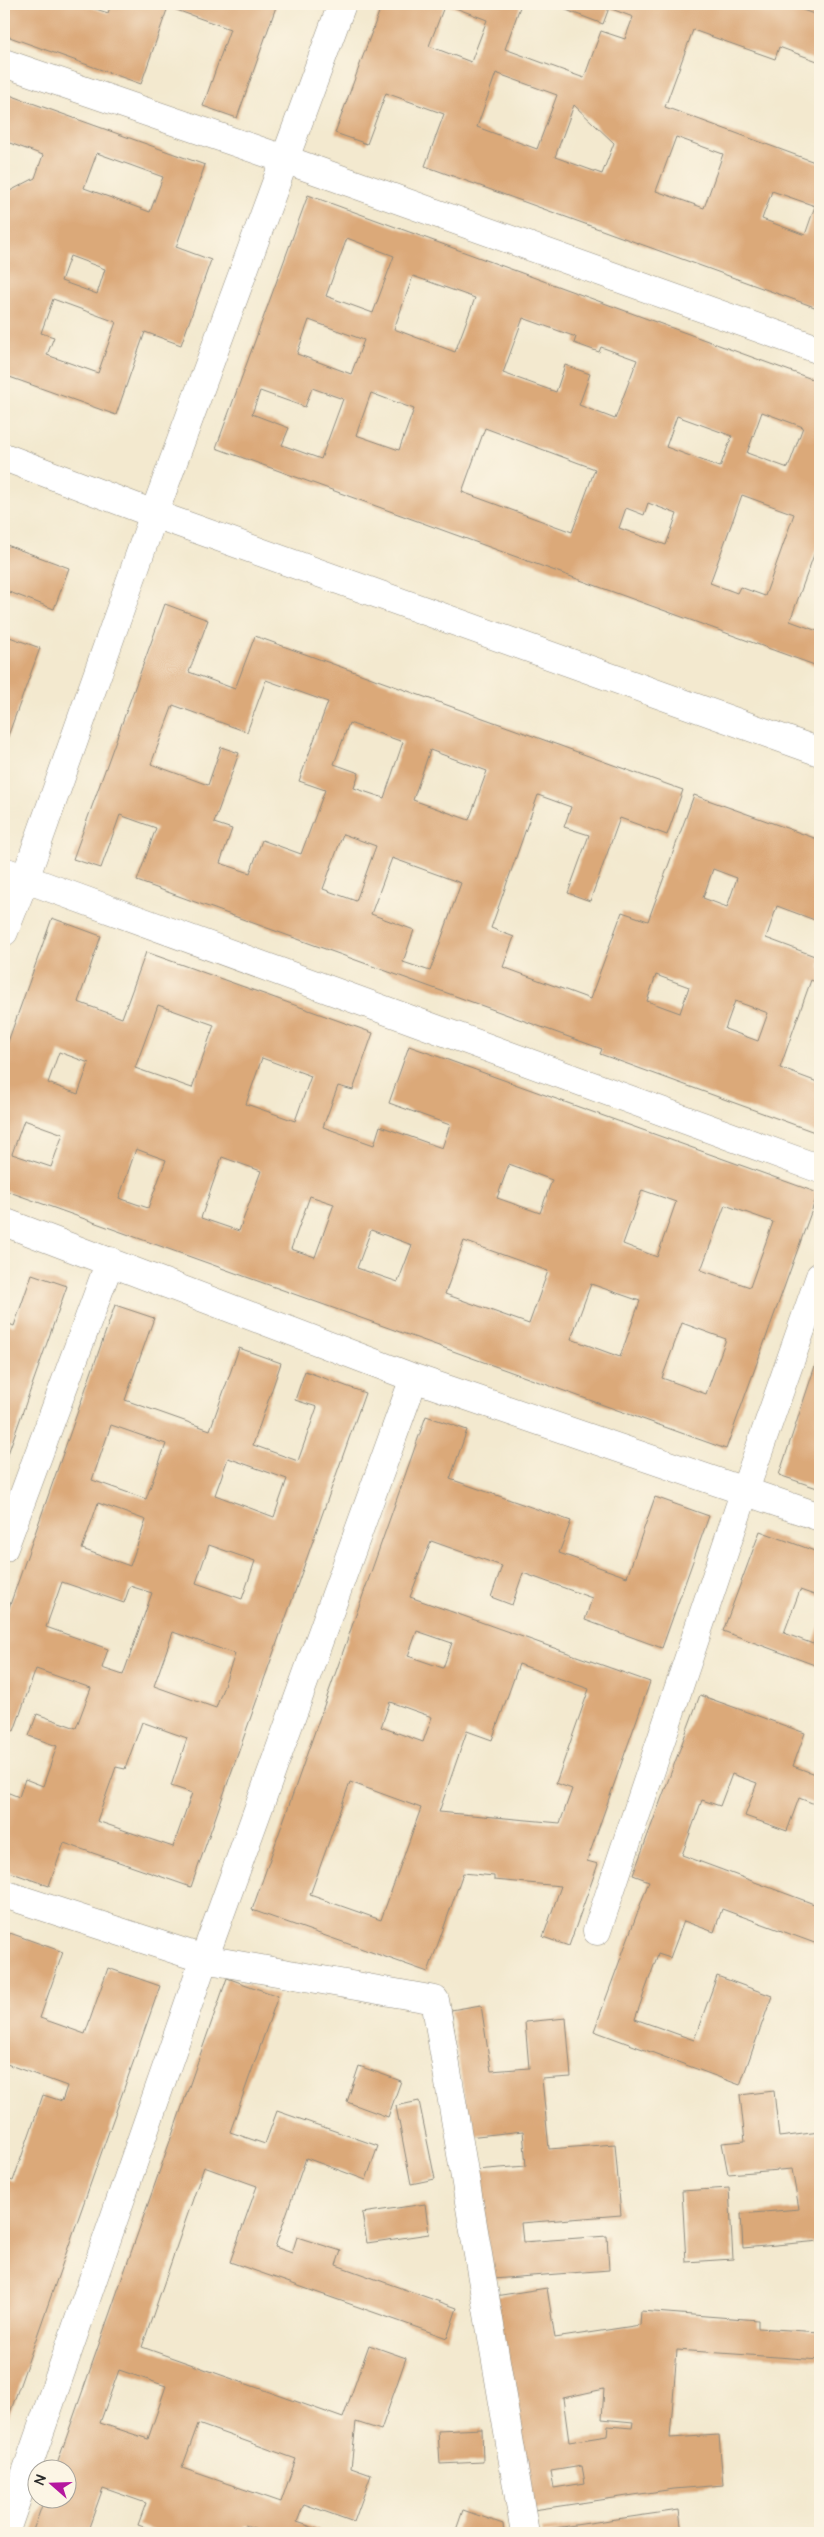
<svg xmlns="http://www.w3.org/2000/svg" width="824" height="2537" viewBox="0 0 824 2537" font-family="'Architects Daughter',sans-serif">
	<style>
		.building { fill: #dba979; fill-rule: evenodd }
		.lines { fill: none; stroke-linecap: round; stroke-linejoin: round }
		.minor-casing { stroke: #8f8a7d; stroke-width: 29 }
		.minor { stroke: #fff; stroke-width: 28 }
	</style>
	<rect width="100%" height="100%" fill="#fcf5e5"/>
	<filter id="ink" filterUnits="userSpaceOnUse"><feTurbulence type="fractalNoise" baseFrequency=".02" numOctaves="2"/><feDisplacementMap in="SourceGraphic" scale="10" xChannelSelector="R" yChannelSelector="G"/><feConvolveMatrix kernelMatrix="1 2 1 2 8 2 1 2 1" color-interpolation-filters="sRGB"/></filter>
	<filter id="wash" filterUnits="userSpaceOnUse"><feTurbulence type="fractalNoise" baseFrequency=".0096" numOctaves="4" result="noise"/><feDisplacementMap in="SourceGraphic" scale="20" xChannelSelector="R" yChannelSelector="G"/><feGaussianBlur stdDeviation="1.12" result="paint"/><feColorMatrix in="noise" values="0 0 0 0 0 0 0 0 0 0 0 0 0 0 0 0 0 1.4 0 .05"/><feComposite in="paint" operator="in"/></filter>
	<g filter="url(#wash)">
		<rect width="100%" height="100%" fill="#f3e9cf"/>
		<g id="blocks">
			<path class="building" d="M4,4h77l27,9 3,-9h166l-40,114 -34,-12 27,-77 -62,-22 -27,77 -137,-49z
				M382,4h139l-16,45 79,29 17,-47 24,8 8,-22 -24,-9 -6,16 -37,-14 2,-6h217l35,12v46l-41,-15 -4,12 -82,-29 -28,77 155,57v86l-2,6 2,1v52l-395,-143 19,-52 -58,-21 -19,51 -32,-11zM445,4l42,16 -16,42 -42,-16zM496,73l61,22 -20,54 -60,-22zM574,105l40,38 -12,31 -47,-17zM676,137l47,17 -19,54 -48,-17zM772,191l43,15 -10,29 -43,-16z
				M4,93l201,72 -29,82 35,13 -30,85 -36,-13 -29,83 -112,-40v-185l4,2 27,-14 8,-23 -39,-14zM97,153l66,24 -13,35 -66,-24zM70,256l35,13 -8,25 -36,-13zM53,299l63,23 -18,51 -51,-18 7,-18 -13,-4z
				M308,195l512,187v156l-30,83 30,11v35l-604,-219zM347,238l47,18 -21,57 -47,-17zM413,276l62,22 -20,54 -61,-23zM523,318l53,19 -2,6 25,9 2,-5 36,13 -22,59 -36,-14 11,-31 -25,-9 -9,27 -53,-19zM309,320l55,20 -13,34 -54,-20zM312,388l31,11 -22,60 -39,-14 7,-17 -37,-14 8,-23 45,16zM371,393l43,16 -15,41 -43,-15zM762,412l41,15 -15,41 -41,-15zM677,416l55,20 -12,31 -54,-20zM485,428l110,41 -23,63 -110,-40zM742,495l52,19 -29,82 -25,-9 -3,6 -27,-10zM648,503l29,11 -11,31 -47,-17 7,-20 18,7z
				M4,544l65,24 -15,41 -50,-19z
				M165,604l43,16 -19,52 46,17 20,-53 428,154 -16,45 -47,-17 -30,83 -22,-8 21,-58 -25,-8 7,-20 -33,-12 -47,133 23,9 -11,30 87,32 32,-87 26,9 46,-126 126,45v82l-43,-16 -11,32 54,20v26l-9,-4 -31,88 40,15v51l-220,-80 2,-5 -465,-168 19,-53 -36,-13 -19,53 -28,-9zM266,680l62,22 -29,79 26,9 -24,64 -39,-14 -12,33 -30,-10 12,-34 -18,-6 25,-70 -18,-6 -13,38 -57,-21 22,-59 74,27zM349,723l54,19 -19,56 -30,-10 5,-15 -25,-9zM430,750l57,21 -18,49 -56,-20zM343,834l33,12 -20,55 -33,-12zM392,858l69,25 -31,88 -27,-9 11,-32 -43,-16zM713,869l24,9 -10,29 -24,-9zM656,975l33,12 -9,26 -33,-12zM735,1001l33,12 -10,28 -33,-12z
				M4,635l36,13 -36,99z
				M52,918l49,18 -23,66 44,16 24,-66 227,81 -20,57 -15,-4 -15,41 51,18 6,-19 62,22 8,-23 -61,-22 20,-57 409,147 -92,256 -722,-259v-137zM158,1005l56,20 -22,63 -57,-20zM59,1052l30,11 -11,31 -30,-11zM262,1058l49,18 -16,45 -49,-17zM24,1120l39,14 -12,33 -39,-13zM136,1149l30,11 -18,48 -29,-10zM222,1157l39,14 -22,60 -38,-13zM509,1164l43,16 -12,33 -43,-15zM642,1190l34,12 -19,55 -34,-13zM310,1196l24,8 -19,53 -24,-8zM725,1205l48,17 -23,65 -49,-17zM371,1230l41,15 -14,37 -41,-14zM464,1241l84,30 -19,53 -84,-30zM591,1284l49,17 -20,56 -49,-18zM682,1323l44,16 -20,55 -44,-16z
				M32,1274l35,12 -63,179v-143l10,4z
				M115,1305l39,13 -29,82 85,30 29,-82 42,15 -28,82 45,16 19,-54 -22,-7 10,-29 60,22 -174,494 -127,-44 -15,43 -45,-16v-79l15,6 6,-18 18,7 14,-40 -28,-10 8,-22 39,14 15,-40 -55,-19 -22,62 -8,-3 -2,5v-111zM111,1425l55,19 -20,55 -54,-19zM228,1458l59,21 -13,38 -59,-22zM98,1503l48,17 -16,46 -48,-17zM209,1545l46,16 -13,38 -46,-16zM62,1582l62,21 6,-17 22,7 -29,82 -21,-7 6,-19 -62,-22zM173,1632l62,22 -19,54 -62,-22zM142,1722l45,16 -16,48 21,7 -19,54 -76,-26 19,-54 9,2z
				M820,1351v138l-41,-14z
				M426,1416l41,14 -17,49 121,42 -12,32 68,24 28,-80 54,19 -47,132 -77,-28 7,-22 -69,-25 -11,32 -21,-8 11,-31 -71,-25 -21,56 240,85 -63,179 11,3 -29,82 -26,-9 18,-51 -67,-6v-4l-31,-3 -35,99 -176,-62zM417,1631l35,12 -9,25 -35,-12zM519,1664l70,25 -33,94 16,6 -12,34 -121,-11 28,-81 25,9zM390,1702l42,15 -9,25 -42,-15zM350,1782l71,26 -40,112 -71,-25z
				M760,1531l60,22v44l-20,-7 -16,43 29,11 7,-20v43l-97,-36z
				M700,1695l105,38 -12,33 27,10v30l-21,-8 -12,33 -42,-15 12,-33 -25,-9 -12,32 -18,-6 -20,55 132,49 6,-18v59l-98,-36 -8,23 -30,-11 -14,37 -12,-4 -23,65 59,21 23,-64 55,20 -32,89 -146,-54 55,-150 -16,-6z
				M10,1933l53,19 -23,66 45,16 23,-66 52,18 -156,444v-175l3,-10 -3,-1v-66l9,3 30,-86 19,6 5,-15 -63,-23v-111z
				M227,1978l51,18 -48,136 35,12 12,-33 101,35 -12,34 -60,-22 -31,89 17,6 5,-16 44,14 -5,14 121,43 -10,30 -217,-76 27,-76 -53,-19 -62,180 201,71 26,-73 37,13 -25,72 -25,-8 -5,46 20,7 -17,47 -50,-18 -7,18 32,11h-59l-25,-8 -3,8h-81l-23,-8 8,-22 -43,-15 -16,45h-55l12,-33h24v-30h-13zM119,2370l47,16 -18,53 -48,-16zM198,2424l98,35 -15,43 -99,-34z
				M481,2005l10,66 38,-3 -4,-46 41,-4 5,59 -29,2 7,70 66,-5 6,71 -100,8 2,19 84,-6 2,34 -116,9 -18,-109 51,-4 -3,-35 -55,6 -5,-49 -12,-78z
				M359,2066l42,15 -13,36 -41,-15z
				M774,2091l5,46 41,-5v109l-77,7 -2,-34 58,-5 -7,-40 -64,5 -6,-31 23,-2 -5,-46z
				M419,2101l16,78 -24,5 -15,-78z
				M729,2188l4,71 -47,3 -4,-71z
				M425,2204l4,30 -62,9 -5,-30z
				M547,2288l8,50 85,-13 1,-14 117,9v8l62,4v28l-143,-10 -7,88 49,-3 4,50 -49,4 -147,22 -32,-215zM604,2389l-2,30 31,3 -1,6 -24,-2 -1,10 -38,6 -6,-44zM582,2466l3,17 -31,5 -3,-17z
				M482,2429l1,33 -43,2 -2,-33z
				M463,2510l40,14 1,9h-49z
				M679,2510l3,23h-140l-1,-3z"/>
		</g>
	</g>
	<g filter="url(#ink)">
		<use href="#blocks" fill-opacity="0" stroke="#8f8a7d" stroke-width="1"/>
		<g class="lines">
			<defs>
				<path id="minor" d="M4,63l280,96 536,191
					M4,457l150,57 666,238
					M4,871l816,298
					M4,932l21,-53 129,-365 188,-510
					M4,1222l410,156 406,139
					M4,1548l106,-287
					M4,1894l200,65 231,41 90,533
					M597,1931l148,-441 75,-214
					M5,2533l199,-574 210,-581"/>
			</defs>
			<use href="#minor" class="minor-casing"/>
			<use href="#minor" class="minor"/>
		</g>
	</g>
	<rect width="824" height="2537" fill="none" stroke="#fcf5e5" stroke-width="20"/>
	<g transform="translate(52 2484) rotate(290)"><circle r="24" fill="#fcf5e5" stroke="#a8a49b"/>
	<path d="M0-4L9 19L0 12L-9 19Z" fill="#b5179e"/>
	<text y="-8" font-size="14" font-weight="bold" text-anchor="middle" fill="#2b2b2b">N</text>
	</g>
</svg>
